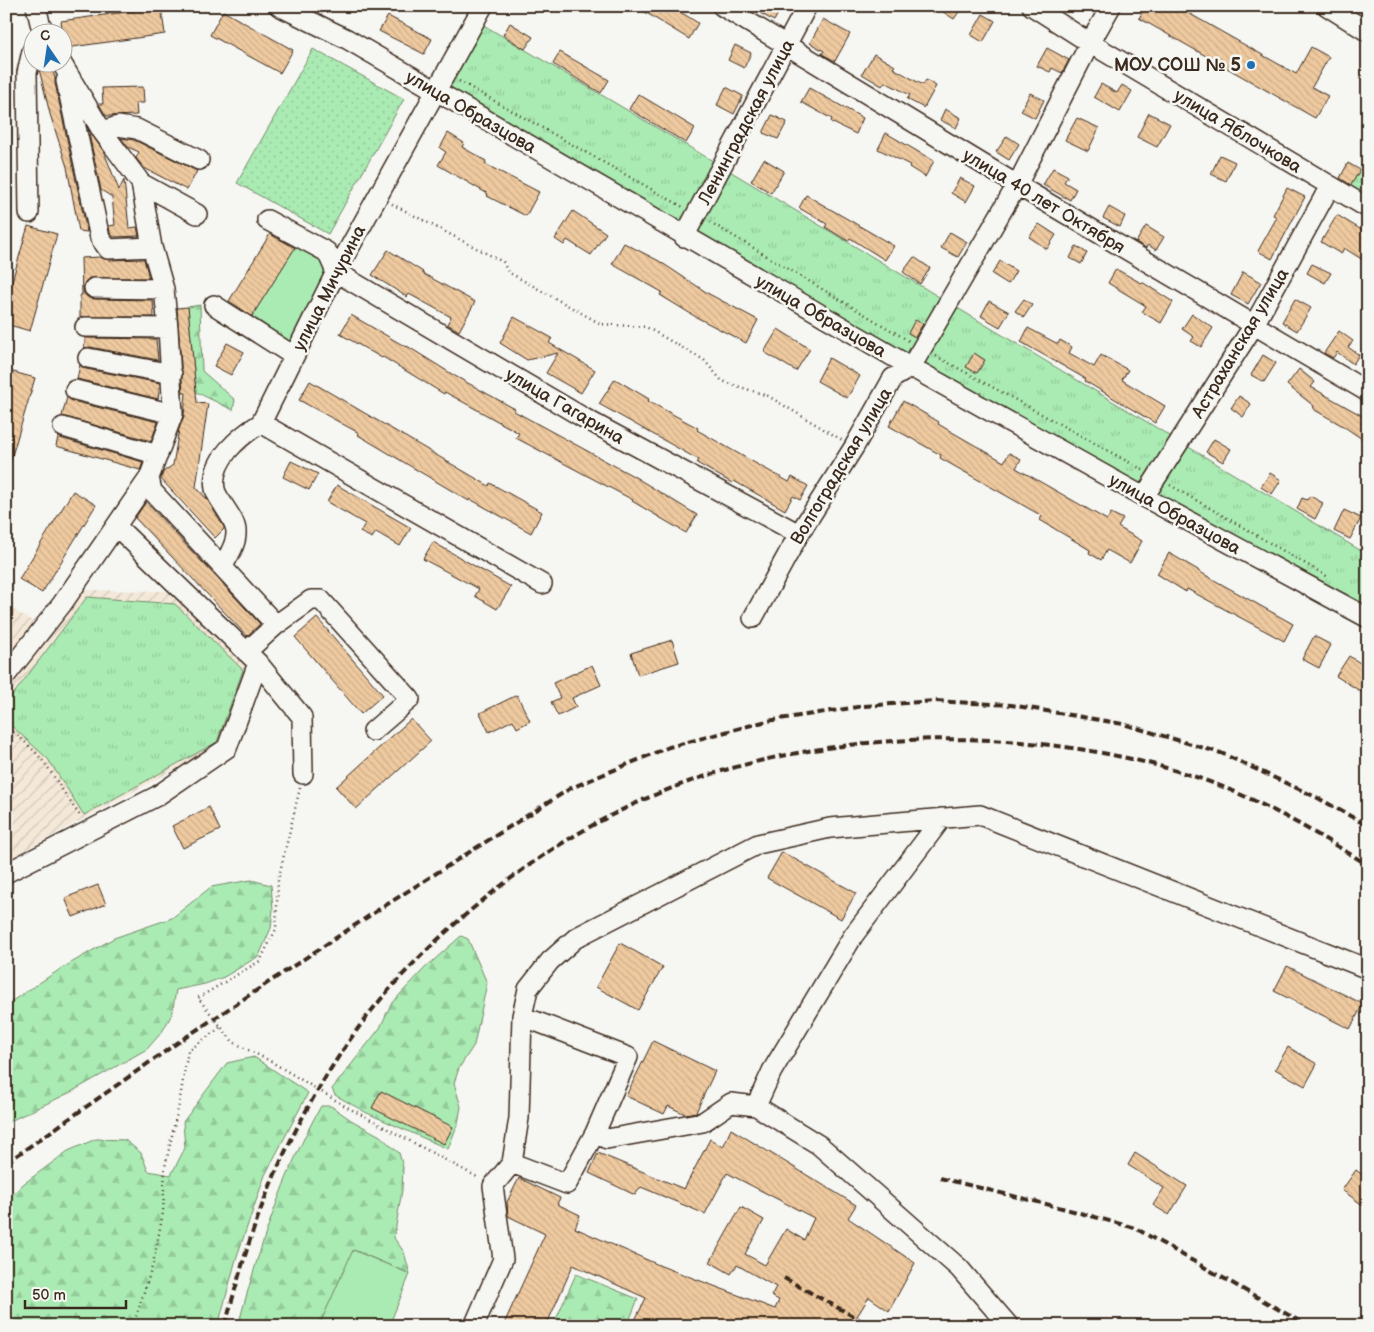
<svg xmlns="http://www.w3.org/2000/svg" width="1374" height="1332" viewBox="0 0 1374 1332" font-family="'Balsamiq Sans',sans-serif">
	<style>
		.industrial { fill: url(#industrial-furrows) }
		.grass { fill: url(#grass-tufts); stroke: #728a68 }
		.forest { fill: url(#forest-firs); stroke: #728a68 }
		.park { fill: url(#park-dots); stroke: #728a68 }
		.garden { fill: #aaebb3; stroke: #728a68 }
		.building { fill: url(#building-back-hatch); stroke: #3b2a1e }
		.lines { fill: none; stroke-linecap: round; stroke-linejoin: round }
		.minor-casing { stroke: #3b2a1e; stroke-width: 22 }
		.path { stroke: #3b2a1e; stroke-width: 2.5; stroke-dasharray: 1 4; stroke-linecap: butt }
		.minor { stroke: #f6f6f2; stroke-width: 19 }
		.rail { stroke: #3b2a1e; stroke-width: 4; stroke-dasharray: 8 4; stroke-linecap: butt }
		.poi-dot { fill: #1f6fb2; stroke: #f6f6f2; stroke-width: 2 }
		.labels { text-anchor: middle; stroke-width: 5; stroke-linejoin: round; paint-order: stroke }
		.poi-label { font-size: 18px; font-weight: bold; fill: #3b2a1e; stroke: #f6f6f2; text-anchor: end }
		.street-label { font-size: 18px; fill: #3b2a1e; stroke: #f6f6f2 }
	</style>
	<defs>
		<pattern id="industrial-furrows" width="10" height="10" patternUnits="userSpaceOnUse" patternTransform="scale(1.25)"><rect width="10" height="10" fill="#f4e9d9"/><path d="M-1 1l2-2M0 10L10 0M9 11l2-2" fill="none" stroke="#d2c8ba"/></pattern>
		<pattern id="grass-tufts" width="24" height="20" patternUnits="userSpaceOnUse" patternTransform="scale(1.25)"><rect width="24" height="20" fill="#aaebb3"/><path d="M3 7l-1-3M5 7V3M7 7l1-3M15 17l-1-3M17 17v-4M19 17l1-3" fill="none" stroke="#93ca9a"/></pattern>
		<pattern id="forest-firs" width="22" height="20" patternUnits="userSpaceOnUse" patternTransform="scale(1.25)"><rect width="22" height="20" fill="#aaebb3"/><path d="M5 1l3.5 6h-7zM16 11l3.5 6h-7z" fill="#93ca9a"/></pattern>
		<pattern id="park-dots" width="8" height="8" patternUnits="userSpaceOnUse" patternTransform="scale(1.25)"><rect width="8" height="8" fill="#aaebb3"/><path d="M2 2h.1M6 6h.1" fill="none" stroke="#93ca9a" stroke-width="1.8" stroke-linecap="round"/></pattern>
		<pattern id="building-back-hatch" width="6" height="6" patternUnits="userSpaceOnUse" patternTransform="scale(1.25)"><rect width="6" height="6" fill="#efcaa0"/><path d="M-1 5l2 2M0 0l6 6M5-1l2 2" fill="none" stroke="#ceae89"/></pattern>
	</defs>
	<rect width="100%" height="100%" fill="#f6f6f2"/>
	<filter id="ink" filterUnits="userSpaceOnUse"><feTurbulence type="fractalNoise" baseFrequency=".02" numOctaves="2"/><feDisplacementMap in="SourceGraphic" scale="10" xChannelSelector="R" yChannelSelector="G"/><feConvolveMatrix kernelMatrix="1 2 1 2 8 2 1 2 1" color-interpolation-filters="sRGB"/></filter>
	<g filter="url(#ink)">
		<path class="industrial" d="M82,590l85,1 80,77 -26,76 -215,117v-256l31,19 17,7z"/>
		<path class="grass" d="M475,20l248,147 645,388v63l-933,-527z
			M1368,154v54l-23,-13z
			M87,597l88,7 68,66 -26,72 -133,73 -36,-56 -42,-38v-17z"/>
		<path class="forest" d="M200,305l2,66 33,29 -2,10 -37,-18 -8,-85z
			M251,880l20,5 2,24 -2,19 -12,28 -35,21 -19,7 -29,6 -4,24 -10,18 -15,17 -76,43 -65,31v-118l53,-35 55,-32 58,-20 39,-31z
			M461,936l7,3 19,44 -13,62 -15,23 -5,15 7,24 -3,16 -10,26 -81,-36 -32,-18 -3,-6 48,-61 11,-24 34,-36z
			M254,1057l54,36 -43,82 -29,84 -18,67h-212v-124l16,-17 46,-34 28,-12 29,1 16,13 7,18 23,4 14,-27 -2,-26 44,-59z
			M321,1106h10l20,14 29,16 19,17 4,14 -1,23 -8,48 10,14 6,22 -56,-24 -35,76h-81c20,-74 45,-153 83,-220z
			M576,1274l62,25 -11,27h-74z"/>
		<path class="park" d="M313,49l91,50 -76,135 -91,-51z"/>
		<path class="garden" d="M296,245l32,21 -38,76 -38,-26z
			M353,1250l57,24 -21,52h-70z"/>
		<path class="building" d="M635,6h36l27,17 -9,16z
			M764,6h18l-8,15 -14,-8z
			M934,6h29l-9,13z
			M1146,6h30l120,68 15,-27 18,10 -17,30 16,9 -13,22 -176,-100z
			M161,7l4,27 -100,14 -4,-27z
			M223,11l70,39 -13,23 -70,-38z
			M983,14l12,7 -12,21 -12,-7z
			M388,16l44,23 -8,15 -45,-23z
			M823,19l27,15 -15,27 -13,-7 2,-3 -14,-8z
			M510,23l23,14 -8,12 -22,-14z
			M735,45l16,8 -7,15 -16,-8z
			M1047,48l22,12 -7,13 -10,-5 -2,4 -13,-6z
			M560,52l49,28 -8,13 -48,-29z
			M874,54l21,12 -2,2 30,17 3,-5 10,6 -12,22 -17,-9 3,-4 -25,-13 -3,4 -20,-12z
			M50,64l5,13v6l32,149 -8,-1 -12,-64 -17,-53 -11,-45 1,-3z
			M1101,84l16,9 5,-8 10,6 -12,21 -26,-15z
			M143,87l1,16h-8l1,12 -31,1 -7,-12h4l-1,-16z
			M726,87l17,9 -9,18 -17,-9z
			M809,88l54,30 -7,16 -25,-12 1,-3 -31,-17z
			M1030,93l14,7 -9,18 -14,-7z
			M638,94l57,34 -9,15 -57,-34z
			M945,109l16,9 -5,10 -16,-8z
			M1149,113l21,11 -13,23 -20,-10z
			M772,115l15,7 -9,17 -15,-6z
			M1077,118l22,10 -11,23 -23,-11z
			M88,129l16,23 15,38 5,-10 5,48 8,-1 2,9 -25,1 -4,-4 -1,-7 6,-1 -3,-28 -11,-7z
			M448,133l16,10 -2,4 24,14 -1,3 54,28 -13,24 -39,-20 1,-2 -50,-29 8,-13 -6,-4z
			M886,133l48,28 -9,16 -16,-10 1,-2 -32,-16z
			M1007,136l12,8 -10,16 -13,-8z
			M121,138l13,2 63,31 -10,19 -43,-22 -8,-10 3,-6 -11,-5z
			M1220,155l15,7 -9,19 -15,-7z
			M764,159l20,12 -13,22 -20,-12z
			M1348,163l12,7 -9,15 -11,-7z
			M1053,168l15,8 -4,6 12,7 -6,11 -27,-15z
			M960,178l15,8 -9,16 -15,-9z
			M1287,188l18,9 -33,62 -14,-8 19,-34 -4,-2z
			M806,195l88,51 -9,14 -35,-22 -2,3 -23,-14 2,-3 -28,-16z
			M1109,207l16,9 -5,11 -17,-9z
			M573,211l33,22 -15,22 -24,-15 -3,5 -9,-6z
			M1337,215l31,19v18l-5,8 -19,-12 -3,6 -20,-12z
			M1039,224l17,11 -9,14 -18,-12z
			M28,226l29,8 -27,97 -24,-7v-22z
			M1146,226l18,11 -8,13 -8,-5 -2,3 -10,-6z
			M950,232l17,10 -9,15 -17,-9z
			M270,234l25,14 -43,68 -23,-15z
			M624,243l35,18 50,33 49,26 -12,23 -50,-26 -36,-22 2,-3 -50,-28z
			M1076,246l11,7 -6,11 -11,-6z
			M388,250l35,22 -1,1 53,29 -16,29 -12,-7 4,-7 -42,-23 -2,3 -35,-22z
			M100,257l9,3 35,-1 5,19h-60l-4,4 -2,5 1,7 5,4 5,1 59,1 1,17h-74v-22h2l-1,-37z
			M914,257l16,11 -10,16 -17,-12z
			M1000,261l16,10 -8,13 -16,-10z
			M1312,264l19,9 -6,10 -18,-10z
			M1116,269l25,14 1,-1 31,20 -12,21 -19,-11 4,-6 -38,-23z
			M1243,272l18,10 -13,22 -17,-9z
			M1024,299l8,6 -8,12 -9,-6z
			M1295,299l16,9 -14,23 -15,-9z
			M989,301l20,11 -9,15 -19,-11z
			M188,307l9,96 11,1 -12,83 11,12 17,28v2l-9,9 -54,-59 2,-7 10,-7 6,-36 5,-13 2,-23h-3l-6,-85z
			M1192,314l21,14 -12,19 -10,-6 3,-4 -12,-8z
			M351,315l55,32 1,-1 48,30 60,33 -1,2 121,66 62,38 -11,18 -54,-32 1,-1 -117,-62 3,-5 -74,-41 -1,2 -61,-37 -1,1 -42,-24z
			M514,317l38,21 -3,5 46,27 -14,23 -35,-20 12,-20 -31,7 -27,-17z
			M915,320l8,4 -8,13 -7,-4z
			M1028,328l30,16 2,-4 12,7 -3,6 25,14 7,-12 27,15 -6,10 43,26 -10,17 -70,-42 1,-2 -65,-37z
			M778,329l32,20 -14,22 -32,-19z
			M1339,331l14,10 -5,6 11,8 -6,9 -16,-12 -4,6 -9,-5z
			M85,338l71,1 2,21 -68,-13 -6,1z
			M227,343l17,9 -13,23 -17,-9z
			M974,353l11,7 -8,13 -11,-6z
			M1263,355l13,8 -12,19 -13,-7z
			M829,358l31,18 -13,22 -30,-17z
			M80,365l6,4 74,14 -2,16 -81,-20z
			M1299,369l16,13 -4,5 57,32v24l-25,-17 -30,-17 1,-3 -27,-21z
			M6,370l29,8 -26,88h-3z
			M615,379l34,20 -1,2 50,27 -1,2 49,28 43,24 3,-5 16,9 -8,14 -7,-4 -8,14 -51,-29 -2,2 -35,-20 2,-3 -100,-56z
			M310,381l179,105 1,-3 52,29 -11,21 -61,-34 -1,2 -111,-66 1,-2 -60,-33z
			M1239,396l12,8 -8,13 -12,-9z
			M67,397l5,4 86,21 -7,19 -89,-25z
			M903,401l36,21 -1,2 66,38 5,-9 12,6 -5,9 91,52 4,-7 12,6 -5,8 24,14 -12,22 -23,-13 -6,10 -12,-7 1,-3 -50,-30 2,-4 -102,-58 1,-3 -52,-29z
			M58,437l2,1 83,24 -3,8 -84,-24z
			M1214,439l17,10 -8,13 -17,-10z
			M291,461l27,13 -9,16 -26,-13z
			M1270,473l11,7 -9,14 -11,-7z
			M337,485l74,43 -11,18 -24,-14 -4,6 -12,-6 5,-8 -38,-22z
			M73,491l23,14 -54,88 -23,-14z
			M1310,496l13,7 -8,16 -18,-10 5,-11 5,2z
			M146,502l114,122 -13,12 -112,-118z
			M1344,510l17,8 -11,21 -16,-8z
			M433,542l78,45 -14,22 -22,-13 4,-7 -56,-30z
			M1169,553l29,17v1l95,53 -9,17 -97,-52 -1,3 -29,-18z
			M317,618l66,77 -22,19 -66,-77z
			M1314,636l17,9 -12,23 -17,-9z
			M672,640l7,22 -41,13 -7,-22z
			M1349,656l19,12v28l-32,-20z
			M592,665l9,20 -29,13 4,9 -18,9 -7,-14 9,-4 -7,-15z
			M517,695l13,26 -13,7 -4,-8 -24,12 -9,-19z
			M411,719l20,22 -75,68 -20,-22z
			M209,807l11,23 -37,18 -11,-22z
			M782,852l74,41 -15,26 -74,-41z
			M98,885l8,19 -33,13 -8,-19z
			M620,943l43,24 -25,43 -42,-23z
			M1287,966l76,38 -13,25 -76,-38z
			M653,1041l62,30 -19,41 -11,2 -17,-8 -4,8 -38,-18z
			M1288,1047l29,17 -12,22 -30,-17z
			M381,1091l72,36 -9,17 -72,-36z
			M731,1129l125,76 -8,13 67,45 -26,48 -20,-14 -18,29h-219l14,-28 -73,-33 -27,61h-43l42,-92 -37,-18 -1,-14 12,-24 41,20 -3,6 23,11 -5,13 86,38 114,43 4,-9 -8,-4 5,-9 -39,-22 -6,9 -21,-12 31,-55 23,13 -19,34 20,11 21,-36 18,11 10,-22 -87,-45 -22,41 -64,-27 -6,8 -46,-22 9,-20 86,36 26,-50 13,8z
			M1135,1153l52,33 -18,29 -16,-10 11,-17 -36,-23z
			M1356,1170l12,9v30l-26,-19z"/>
		<g class="lines">
			<defs>
				<path id="minor" d="M36,6l4,17 5,9
					M279,6l68,33 564,328 233,130 224,121
					M722,6l295,179 351,207
					M1032,6l58,37 278,165
					M1327,6l41,26
					M66,81l34,157 8,11 44,-2
					M102,131l16,-5 19,3 62,31
					M141,183l56,31
					M29,213l-2,-140 5,-22
					M267,220l60,32 9,20
					M684,237l123,-231
					M336,272l248,146 215,116
					M94,288l70,1
					M214,305l80,51
					M85,327l83,1
					M88,358l84,16
					M75,390l98,24
					M261,423l281,161
					M63,427l95,28
					M149,478l3,13 124,134
					M1144,497l110,-172 76,-139
					M116,526l142,137 44,54 1,57
					M223,566c5,-10 13,-21 13,-32 1,-10 -7,-20 -12,-28 -3,-5 -8,-11 -9,-17 -5,-29 25,-53 46,-66l75,-151 147,-266
					M753,618l46,-84 55,-87 39,-69 18,-11 106,-182 73,-142 21,-37
					M246,652l30,-27 35,-25h10l89,99 -37,32
					M6,675l56,-71 87,-126 24,-64 -5,-86 -4,-39 -12,-42 -11,-64 -39,-52 -41,-69
					M6,873l151,-77 70,-48 31,-85
					M756,1106l16,-35 81,-135 89,-118
					M595,1133l12,6 96,-17 28,-19 25,3 63,39 140,123 50,58
					M512,1163l55,21 28,-51 33,-76 -106,-41
					M474,1326l29,-67 -10,-73 19,-23 7,-45 3,-102 6,-27 22,-28 27,-24 181,-93 72,-16 150,-13 388,154"/>
			</defs>
			<use href="#minor" class="minor-casing"/>
			<path class="path" d="M459,81l224,126
				M392,204l111,58 5,10 93,52 45,3 58,33 18,21 46,15 74,44
				M710,222l199,119
				M936,356l207,114
				M1170,485l160,93
				M6,726c14,11 29,24 40,39 12,17 22,35 35,52
				M300,788l-22,92 -2,49 -16,32 -62,37 35,44 37,19 75,45 134,72
				M133,1326l20,-62 10,-51 2,-46 14,-63 9,-53 33,-24"/>
			<use href="#minor" class="minor"/>
			<path class="rail" d="M6,1151l6,-4
				M6,1163l174,-122 198,-131 193,-122 98,-41 98,-26 97,-15 70,-5 77,4 112,19 98,29 97,45 50,28
				M940,1178l122,30 73,20 173,98
				M784,1278l87,48
				M225,1326c9,-33 18,-66 29,-98 24,-70 62,-142 105,-201 30,-41 67,-78 105,-111 50,-43 105,-81 164,-109 168,-81 396,-88 571,-29 61,21 115,54 169,87"/>
		</g>
	</g>
	<circle class="poi-dot" cx="1251" cy="65" r="5"/>
	<g class="labels">
		<g class="poi-label">
			<text x="1241" y="71">МОУ СОШ № 5</text>
		</g>
		<g class="street-label">
			<text transform="translate(471 112) rotate(30)" y="6">улица Образцова</text>
			<text transform="translate(746 122) rotate(-62)" y="6">Ленинградская улица</text>
			<text transform="translate(1238 131) rotate(31)" y="6">улица Яблочкова</text>
			<text transform="translate(1044 201) rotate(31)" y="6">улица 40 лет Октября</text>
			<text transform="translate(329 288) rotate(-63)" y="6">улица Мичурина</text>
			<text transform="translate(821 316) rotate(30)" y="6">улица Образцова</text>
			<text transform="translate(1240 343) rotate(-59)" y="6">Астраханская улица</text>
			<text transform="translate(565 406) rotate(30)" y="6">улица Гагарина</text>
			<text transform="translate(841 466) rotate(-59)" y="6">Волгоградская улица</text>
			<text transform="translate(1175 514) rotate(29)" y="6">улица Образцова</text>
		</g>
	</g>
	<rect width="1374" height="1332" fill="none" stroke="#f6f6f2" stroke-width="25"/>
	<rect x="12" y="12" width="1349" height="1307" fill="none" stroke="#3b2a1e" stroke-width="2" filter="url(#ink)"/>
	<g transform="translate(48 48) rotate(347)"><circle r="24" fill="#f6f6f2" stroke="#aba49d"/>
	<path d="M0-4L9 19L0 12L-9 19Z" fill="#1f6fb2"/>
	<text y="-8" font-size="14" font-weight="bold" text-anchor="middle" fill="#3b2a1e">С</text>
	</g>
	<path d="M25 1300v8h101v-8" fill="none" stroke="#3b2a1e" stroke-width="2.5"/>
	<text x="32" y="1300" font-size="15" fill="#3b2a1e" stroke="#f6f6f2" stroke-width="4" paint-order="stroke">50 m</text>
</svg>
